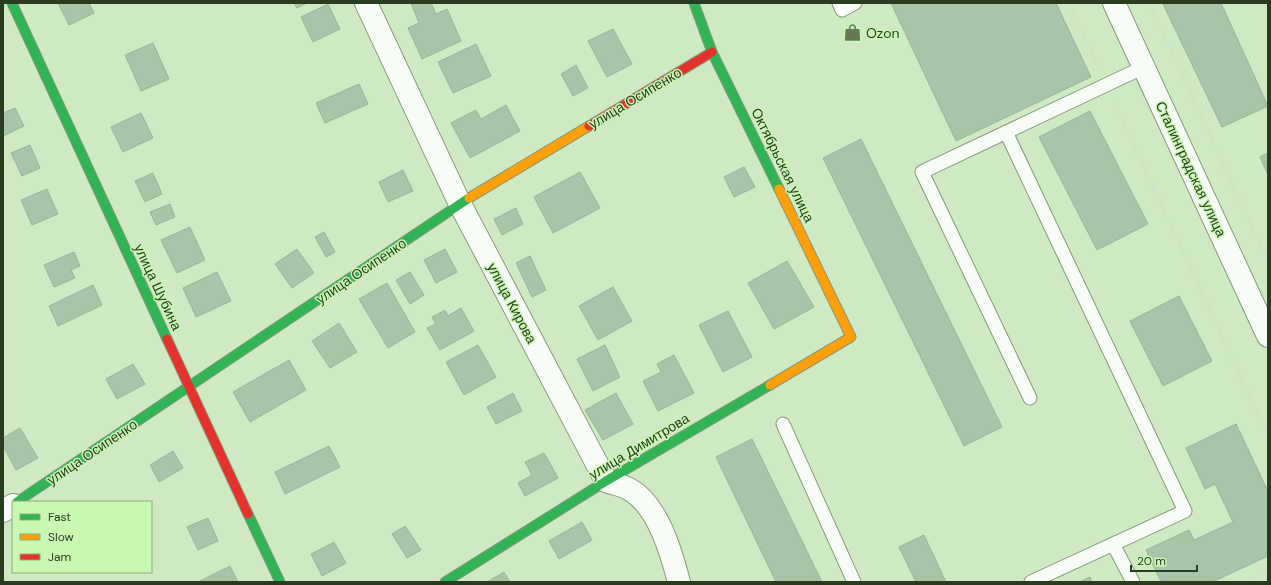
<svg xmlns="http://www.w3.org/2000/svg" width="1271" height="585" viewBox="0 0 1271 585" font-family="'DM Sans',sans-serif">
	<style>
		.building { fill: #aac4aa; stroke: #9ab49a }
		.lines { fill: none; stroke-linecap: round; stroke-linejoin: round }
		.lane-casing { stroke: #85997b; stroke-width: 15 }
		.street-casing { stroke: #85997b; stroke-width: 24 }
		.fast-casing { stroke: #85997b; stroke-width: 11 }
		.slow-casing { stroke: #85997b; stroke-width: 11 }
		.jam-casing { stroke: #85997b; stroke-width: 11 }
		.path { stroke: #d4dcd0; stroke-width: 2.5; stroke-dasharray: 2 2; stroke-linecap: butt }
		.lane { stroke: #f8fcf6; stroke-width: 13 }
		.street { stroke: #f8fcf6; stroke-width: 22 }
		.fast { stroke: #30b455; stroke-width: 9 }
		.slow { stroke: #ff9f0a; stroke-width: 9 }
		.jam { stroke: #e5322d; stroke-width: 9 }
		.labels { text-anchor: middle; stroke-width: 3; stroke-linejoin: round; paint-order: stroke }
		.poi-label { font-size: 14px; fill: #293c20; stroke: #c9f8b3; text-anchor: start }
		.street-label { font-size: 14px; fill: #293c20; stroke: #c9f8b3 }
	</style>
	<rect width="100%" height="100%" fill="#cfe9c2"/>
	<path class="building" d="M58,3h31l5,10 -25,12z
		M294,3h13l-10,5z
		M411,3h20l5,11 11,-5 14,32 -39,18 -14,-31 11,-5z
		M891,3h165l35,74 -135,64z
		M1166,3h55l47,103 -46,21 -59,-123z
		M328,4l12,25 -27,13 -12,-25z
		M613,29l19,35 -25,13 -19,-36z
		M153,43l16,36 -28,12 -16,-36z
		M476,44l15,32 -38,17 -15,-31z
		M576,65l12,23 -15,8 -12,-22z
		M359,84l9,20 -43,19 -9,-20z
		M506,105l14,26 -50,27 -19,-35 25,-13 5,9z
		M15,108l9,18 -21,10v-23z
		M1090,111l58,113 -51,26 -58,-113z
		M141,113l12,25 -30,14 -12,-25z
		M861,139l141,288 -38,19 -141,-288z
		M30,145l10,23 -18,8 -11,-23z
		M1268,153v22l-8,-18z
		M744,167l11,20 -21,10 -10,-20z
		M403,170l10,21 -25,11 -9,-20z
		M580,172l20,36 -47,25 -19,-36z
		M153,173l9,21 -17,8 -10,-21z
		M47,189l11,25 -26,11 -11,-25z
		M170,204l5,13 -19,8 -6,-13z
		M516,208l7,16 -21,11 -8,-16z
		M190,227l15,33 -28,13 -16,-33z
		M324,232l11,20 -9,5 -11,-20z
		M297,249l17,24 -22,15 -17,-24z
		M445,249l12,23 -21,11 -12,-23z
		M74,252l6,14 -9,4 4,8 -21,9 -10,-22z
		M530,256l16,34 -14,7 -16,-34z
		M787,261l27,46 -40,22 -26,-46z
		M217,272l14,29 -35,16 -13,-29z
		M410,272l14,23 -14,9 -14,-24z
		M387,283l28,49 -27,16 -29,-49z
		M93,285l9,20 -44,21 -9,-20z
		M613,287l19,34 -34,19 -19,-34z
		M1179,296l33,65 -49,25 -33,-65z
		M461,308l13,23 -34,19 -13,-22 9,-4 -4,-7 13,-7 3,6z
		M728,311l24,46 -29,15 -24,-47z
		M339,323l18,29 -27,16 -18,-27z
		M478,345l18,32 -32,18 -18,-33z
		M605,345l15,32 -27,14 -16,-32z
		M674,355l20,38 -36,18 -15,-30 18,-9 -4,-8z
		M289,360l17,30 -56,32 -17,-30z
		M133,364l12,20 -28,15 -11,-20z
		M513,393l9,18 -26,13 -9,-17z
		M616,393l17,31 -30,16 -18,-30z
		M1236,424l32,67v65l-56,26h-51l-15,-32 43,-20 5,10 39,-18 -18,-38 -10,5 -19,-41z
		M20,428l18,30 -22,12 -13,-24v-8z
		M752,439l70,143h-46l-60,-125z
		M329,446l11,21 -55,27 -10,-22z
		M173,451l10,17 -24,14 -9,-17z
		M544,453l14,25 -33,18 -7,-13 14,-8 -7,-13z
		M208,518l10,23 -20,9 -11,-23z
		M582,522l10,18 -33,19 -10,-18z
		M405,526l16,24 -14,8 -15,-24z
		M924,535l22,47h-30l-17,-35z
		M334,542l12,21 -24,13 -11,-22z
		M230,566l8,16h-40z
		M504,572l6,10h-23z
		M1090,577l2,5h-13z"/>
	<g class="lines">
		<defs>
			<path id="lane" d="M839,3l3,7 13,-7
				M1006,132l179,379 -154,71
				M1030,398l-108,-226 222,-105
				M783,424l71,158
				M1113,544l20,38"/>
			<path id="street" d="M366,3l94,201 146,277c7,3 17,4 23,8 29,16 42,63 50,93
				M1114,3l154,333
				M3,511l10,-6"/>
			<path id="fast" d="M12,3l155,336
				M694,3l18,49 67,137
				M17,502l452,-304
				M248,514l32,68
				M445,582l161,-101 164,-96"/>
			<path id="slow" d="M469,198l120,-72
				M770,385l81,-48 -72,-148"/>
			<path id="jam" d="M589,126l123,-74
				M167,339l81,175"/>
		</defs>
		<use href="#lane" class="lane-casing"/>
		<use href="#street" class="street-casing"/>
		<use href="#fast" class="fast-casing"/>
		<use href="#slow" class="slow-casing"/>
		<use href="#jam" class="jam-casing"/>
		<path class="path" d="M1069,3l31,67
			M1149,3l119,258
			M1113,100l155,336
			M1246,582l22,-12"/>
		<use href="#lane" class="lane"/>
		<use href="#street" class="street"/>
		<use href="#fast" class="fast"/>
		<use href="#slow" class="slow"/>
		<use href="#jam" class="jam"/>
	</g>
	<defs>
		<symbol id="shop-bare" viewBox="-9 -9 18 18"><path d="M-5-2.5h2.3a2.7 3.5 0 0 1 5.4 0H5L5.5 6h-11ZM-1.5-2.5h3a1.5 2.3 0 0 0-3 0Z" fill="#637959" stroke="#c9f8b3" stroke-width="2.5" paint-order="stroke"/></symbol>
	</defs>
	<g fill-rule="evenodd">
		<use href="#shop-bare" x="840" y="20" width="25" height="25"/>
	</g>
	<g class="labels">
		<g class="poi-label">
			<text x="866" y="38">Ozon</text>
		</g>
		<g class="street-label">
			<text transform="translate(635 98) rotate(-31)" y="5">улица Осипенко</text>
			<text transform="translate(783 165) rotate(64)" y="5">Октябрьская улица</text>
			<text transform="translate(1191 169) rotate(65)" y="5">Сталинградская улица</text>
			<text transform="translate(361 271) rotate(-34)" y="5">улица Осипенко</text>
			<text transform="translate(158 287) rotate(65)" y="5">улица Шубина</text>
			<text transform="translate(512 303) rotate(62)" y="5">улица Кирова</text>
			<text transform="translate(639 446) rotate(-31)" y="5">улица Димитрова</text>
			<text transform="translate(92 452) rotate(-34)" y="5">улица Осипенко</text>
		</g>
	</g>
	<rect width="1271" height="585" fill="none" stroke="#293c20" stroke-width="8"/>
	<rect x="12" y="501" width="140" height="72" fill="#c9f8b3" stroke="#89ad78"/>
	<rect x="20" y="514" width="20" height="6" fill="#30b455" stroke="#89ad78"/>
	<text x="48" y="521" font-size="12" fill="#293c20">Fast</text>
	<rect x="20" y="534" width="20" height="6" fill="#ff9f0a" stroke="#89ad78"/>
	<text x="48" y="541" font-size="12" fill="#293c20">Slow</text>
	<rect x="20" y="554" width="20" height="6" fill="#e5322d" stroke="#89ad78"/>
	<text x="48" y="561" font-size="12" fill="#293c20">Jam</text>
	<path d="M1131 565v6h66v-6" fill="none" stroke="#293c20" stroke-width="2"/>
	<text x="1137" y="565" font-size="12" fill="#293c20" stroke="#c9f8b3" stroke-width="3" paint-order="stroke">20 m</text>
</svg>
